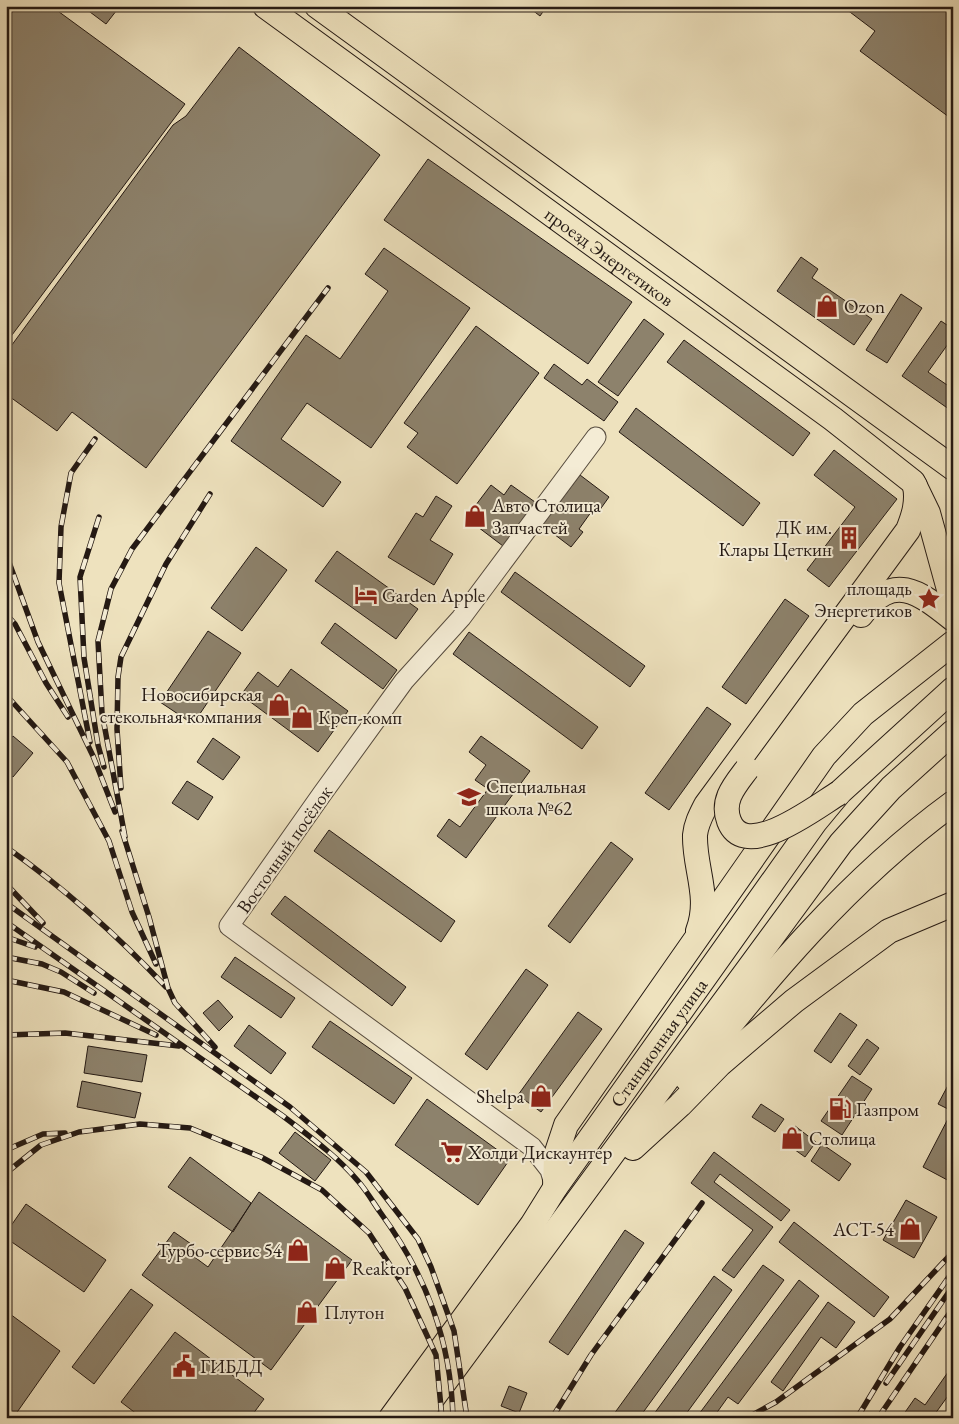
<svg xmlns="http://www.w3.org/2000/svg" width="959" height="1424" viewBox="0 0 959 1424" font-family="'EB Garamond',serif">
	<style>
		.building { fill: #8d826c; stroke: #241913 }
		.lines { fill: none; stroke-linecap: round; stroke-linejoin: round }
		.minor-casing { stroke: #564b3e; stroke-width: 21 }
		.major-casing { stroke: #241913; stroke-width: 26 }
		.minor { stroke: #f4ecd5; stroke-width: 19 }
		.major { stroke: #eee2be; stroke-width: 24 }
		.rail-casing { stroke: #241913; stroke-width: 5.5 }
		.rail { stroke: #f4ecd5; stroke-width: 4; stroke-dasharray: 11; stroke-linecap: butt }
		.major-bridge-casing { stroke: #241913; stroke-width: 26; stroke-linecap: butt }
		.major-bridge { stroke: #eee2be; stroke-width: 24 }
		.labels { text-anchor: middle; stroke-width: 4; stroke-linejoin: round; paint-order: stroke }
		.street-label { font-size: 19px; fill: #241913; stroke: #f4ecd5 }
		.poi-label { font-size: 19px; fill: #241913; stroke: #f4ecd5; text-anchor: start }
	</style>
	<rect width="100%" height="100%" fill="#eee2be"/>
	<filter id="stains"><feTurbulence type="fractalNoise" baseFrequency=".004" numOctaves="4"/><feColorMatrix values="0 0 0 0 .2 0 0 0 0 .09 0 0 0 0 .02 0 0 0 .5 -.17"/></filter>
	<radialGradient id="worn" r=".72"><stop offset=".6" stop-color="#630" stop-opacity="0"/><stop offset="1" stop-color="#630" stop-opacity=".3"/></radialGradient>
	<path class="building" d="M6,6h45l134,98 -179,239z
		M82,6h38l-14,18z
		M527,6h20l-7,10z
		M842,6h111v114l-93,-69 15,-20z
		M239,47l141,108 -234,313 -74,-56 -15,19 -51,-37v-41l167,-228 13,-9z
		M428,159l204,143 -44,62 -204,-144z
		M384,248l86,60 -99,140 -64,-45 -26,36 60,43 -18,25 -92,-66 75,-106 34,24 48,-68 -23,-17z
		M801,257l17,12 -6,9 60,41 -18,26 -77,-54z
		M901,294l21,14 -35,55 -21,-13z
		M644,319l20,15 -46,62 -20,-14z
		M941,321l12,8v8l-25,35 25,17v23l-51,-36z
		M476,326l63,47 -82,111 -50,-37 11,-14 -14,-10z
		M684,340l126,93 -17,23 -126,-94z
		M554,364l28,21 5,-6 31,23 -14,19 -60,-43z
		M636,408l124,95 -17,23 -124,-94z
		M834,450l63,49 -68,88 -22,-17 48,-63 -41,-32z
		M580,475l29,22 -10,14 -5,-3 -15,21 4,3 -12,15 -29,-22z
		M491,485l13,10 7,-10 24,17 -32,44 -37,-28z
		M436,496l16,10 -22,34 23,14 -19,31 -46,-28 28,-44 7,4z
		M256,547l31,23 -45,61 -31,-23z
		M337,551l81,58 -22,30 -81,-58z
		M515,572l130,94 -15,21 -129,-95z
		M785,599l24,17 -63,88 -24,-17z
		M335,623l62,47 -14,19 -62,-46z
		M208,631l33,22 -48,71 -33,-22z
		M469,632l129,95 -16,22 -129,-95z
		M291,669l57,42 -30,41 -77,-57 17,-23 20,15z
		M707,707l24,17 -62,86 -24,-17z
		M13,736l20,17 -20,24 -7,-5v-27z
		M481,736l49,35 -64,87 -29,-22 12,-17 11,8 28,-38 -13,-9 11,-15 -17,-13z
		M213,738l27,19 -17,23 -26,-18z
		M187,781l26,16 -15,23 -26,-17z
		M329,830l126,91 -14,21 -127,-91z
		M611,842l22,17 -63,84 -22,-17z
		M285,896l121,91 -14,19 -121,-92z
		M235,957l60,41 -14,20 -60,-41z
		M526,969l22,16 -61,85 -22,-16z
		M218,1000l15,17 -14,14 -16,-18z
		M578,1012l24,17 -61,83 -23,-17z
		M840,1013l17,12 -26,38 -17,-12z
		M330,1021l82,57 -18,26 -82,-57z
		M249,1025l37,28 -15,21 -37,-28z
		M867,1039l12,9 -19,27 -12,-9z
		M88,1046l59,9 -5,27 -58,-9z
		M852,1076l20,13 -30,46 -21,-14z
		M953,1076v107l-30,-16 29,-56 -14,-7z
		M82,1081l59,12 -6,25 -58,-11z
		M427,1099l83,60 -32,46 -83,-60z
		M761,1104l23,15 -9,13 -23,-15z
		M795,1126l21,16 -11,15 -21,-15z
		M295,1132l36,28 -16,21 -36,-28z
		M822,1144l29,20 -12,17 -28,-20z
		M714,1152l76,58 -9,11 -61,-47 -6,8 59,45 -39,51 -12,-8 31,-40 -62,-47z
		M190,1157l61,46 -18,29 -65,-45z
		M259,1192l93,68 -81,110 -129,-95 32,-43 20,14 -5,7 19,14z
		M906,1200l31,17 -23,41 -31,-18z
		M26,1204l80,56 -22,32 -78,-54v-5z
		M794,1222l95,75 -15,20 -95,-75z
		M625,1230l19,13 -76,112 -19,-13z
		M763,1265l21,15 -101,138h-32z
		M714,1276l18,14 -93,128h-28z
		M799,1280l20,16 -81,108 -10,-7 -15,21h-17z
		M131,1289l22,16 -59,79 -22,-17z
		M828,1302l27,20 -19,26 -15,-11 -38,54 -12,-9z
		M6,1311l54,40 -47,67h-7z
		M175,1332l89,67 -14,19h-108l-21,-16z
		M953,1365v24l-21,29h-31l14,-20 10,7z
		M509,1386l18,7 -8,20 -18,-7z"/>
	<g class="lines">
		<defs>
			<path id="minor" d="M554,1184l-4,-14 -18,-23 -303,-221 93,-132 82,-113 57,-63 135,-181"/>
			<g id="major">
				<path id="s1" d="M265,6l568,413 80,63 15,31 25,91"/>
				<path d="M317,6l636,462"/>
				<path d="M861,615c32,-43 57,-24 92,4"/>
				<path d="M698,931c13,-34 -4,-63 -3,-96 1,-11 6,-20 11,-30l202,-275c6,-15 10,-28 7,-44"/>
				<path d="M687,1079c79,-101 162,-200 266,-276"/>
				<path d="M633,1148l47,-43 40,-41 74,-63 95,-70 64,-27"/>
				<path d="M555,1188l1,-33 10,-30 258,-369 39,-42 90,-71"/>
				<path id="s2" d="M391,1418l141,-193 23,-37 260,-366 24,-29 114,-104"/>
				<path d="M418,1418l423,-575 50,-55 62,-56"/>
			</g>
		</defs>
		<use href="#minor" class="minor-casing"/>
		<use href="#major" class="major-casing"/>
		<use href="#minor" class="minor"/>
		<use href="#major" class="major"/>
		<defs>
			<path id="rail" d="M99,517l-19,60 4,81 14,87 6,22
				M6,554l32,88 55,114 22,56
				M6,614l9,10 31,59 22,34
				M6,695l61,67 42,79 23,71 24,52
				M90,742l-31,-159 2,-56 10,-54 24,-34
				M121,788l-4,-59 1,-52 3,-20 45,-93 44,-70
				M122,831l27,86 19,71 7,15 40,44
				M125,837l-23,-124 -4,-72 13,-52 21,-40 196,-261
				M6,847c58,41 111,88 160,140
				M6,884l37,39
				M6,903l284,204 76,65 52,67 13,28 23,64 13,87
				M6,922l277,194c26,20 54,40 75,65 8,9 15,21 22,31 46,63 71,128 73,206
				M6,937l29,10
				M6,957l36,7 19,8 33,21
				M6,980l58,12 92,43
				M6,1035l59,-2 114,13
				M6,1150l37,-16 22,-1
				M6,1173l35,-28 38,-13 61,-8 50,4 71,29 61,33 47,43 36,55 31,67 6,63
				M886,1383l67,-97
				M552,1418l39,-63 111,-152
				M747,1418l29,-16 114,-83 63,-67
				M857,1418l43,-71 53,-76
				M878,1418l75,-110"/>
		</defs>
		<use href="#rail" class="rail-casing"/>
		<use href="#rail" class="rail"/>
		<defs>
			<path id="major-bridge" d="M747,769c-12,16 -26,31 -18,52 16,42 88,-15 110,-28"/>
		</defs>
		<use href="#major-bridge" class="major-bridge-casing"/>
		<use href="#major-bridge" class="major-bridge"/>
	</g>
	<defs>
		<symbol id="shop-bare" viewBox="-9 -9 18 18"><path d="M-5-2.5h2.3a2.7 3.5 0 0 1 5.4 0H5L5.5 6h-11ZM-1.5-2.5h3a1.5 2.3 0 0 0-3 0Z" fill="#8f2418" stroke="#f4ecd5" stroke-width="2.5" paint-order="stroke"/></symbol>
		<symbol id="building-bare" viewBox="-9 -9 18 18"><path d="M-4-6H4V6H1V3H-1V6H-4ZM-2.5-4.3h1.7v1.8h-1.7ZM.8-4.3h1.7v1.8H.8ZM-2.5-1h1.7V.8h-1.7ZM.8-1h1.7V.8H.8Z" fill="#8f2418" stroke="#f4ecd5" stroke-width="2.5" paint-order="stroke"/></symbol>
		<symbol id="hotel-bare" viewBox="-9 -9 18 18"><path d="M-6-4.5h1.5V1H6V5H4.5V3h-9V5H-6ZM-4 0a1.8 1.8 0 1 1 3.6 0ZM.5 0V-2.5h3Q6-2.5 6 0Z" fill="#8f2418" stroke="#f4ecd5" stroke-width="2.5" paint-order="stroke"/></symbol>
		<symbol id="sight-bare" viewBox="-9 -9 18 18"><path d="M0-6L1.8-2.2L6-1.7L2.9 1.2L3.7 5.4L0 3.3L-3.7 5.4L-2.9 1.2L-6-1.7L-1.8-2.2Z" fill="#8f2418" stroke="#f4ecd5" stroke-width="2.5" paint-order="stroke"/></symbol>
		<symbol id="school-bare" viewBox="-9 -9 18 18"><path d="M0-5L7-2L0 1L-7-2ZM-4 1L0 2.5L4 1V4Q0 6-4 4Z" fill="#8f2418" stroke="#f4ecd5" stroke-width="2.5" paint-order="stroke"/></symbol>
		<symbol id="fuel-bare" viewBox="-9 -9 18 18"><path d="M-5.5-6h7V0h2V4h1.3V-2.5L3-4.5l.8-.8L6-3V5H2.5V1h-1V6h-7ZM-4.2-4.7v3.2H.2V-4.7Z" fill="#8f2418" stroke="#f4ecd5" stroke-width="2.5" paint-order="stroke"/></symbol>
		<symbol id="supermarket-bare" viewBox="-9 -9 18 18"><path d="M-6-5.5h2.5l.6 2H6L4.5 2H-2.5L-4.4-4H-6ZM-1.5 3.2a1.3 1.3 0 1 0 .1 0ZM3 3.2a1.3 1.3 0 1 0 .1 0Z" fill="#8f2418" stroke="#f4ecd5" stroke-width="2.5" paint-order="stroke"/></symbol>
		<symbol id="civic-bare" viewBox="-9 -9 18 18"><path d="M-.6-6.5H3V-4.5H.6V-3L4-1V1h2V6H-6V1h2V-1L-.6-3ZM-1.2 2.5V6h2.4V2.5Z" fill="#8f2418" stroke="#f4ecd5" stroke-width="2.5" paint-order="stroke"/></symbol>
	</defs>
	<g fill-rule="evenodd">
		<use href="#shop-bare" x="811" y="290" width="32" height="32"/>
		<use href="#shop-bare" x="459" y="500" width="32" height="32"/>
		<use href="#building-bare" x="833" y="522" width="32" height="32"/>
		<use href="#hotel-bare" x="350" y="579" width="32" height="32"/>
		<use href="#sight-bare" x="913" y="583" width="32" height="32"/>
		<use href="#shop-bare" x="263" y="689" width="32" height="32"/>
		<use href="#shop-bare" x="286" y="701" width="32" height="32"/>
		<use href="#school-bare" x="453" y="781" width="32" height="32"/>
		<use href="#shop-bare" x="525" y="1080" width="32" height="32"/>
		<use href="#fuel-bare" x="824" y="1093" width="32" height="32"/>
		<use href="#shop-bare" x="776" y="1122" width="32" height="32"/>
		<use href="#supermarket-bare" x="436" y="1136" width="32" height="32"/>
		<use href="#shop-bare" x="894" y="1213" width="32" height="32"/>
		<use href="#shop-bare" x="282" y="1234" width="32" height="32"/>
		<use href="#shop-bare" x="319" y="1252" width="32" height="32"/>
		<use href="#shop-bare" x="291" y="1296" width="32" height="32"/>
		<use href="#civic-bare" x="168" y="1350" width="32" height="32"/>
	</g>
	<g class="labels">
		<g class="street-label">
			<text dy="7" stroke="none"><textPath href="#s1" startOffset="426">проезд Энергетиков</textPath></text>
			<text transform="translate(284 849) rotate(-55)" y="7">Восточный посёлок</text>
			<text dy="7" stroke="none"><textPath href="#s2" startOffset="461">Станционная улица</textPath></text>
		</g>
		<g class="poi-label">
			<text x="844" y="313">Ozon</text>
			<text x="492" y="512">Авто Столица<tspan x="492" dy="22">Запчастей</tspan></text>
			<text x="832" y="534" text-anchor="end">ДК им.<tspan x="832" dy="22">Клары Цеткин</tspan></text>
			<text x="912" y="595" text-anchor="end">площадь<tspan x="912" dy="22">Энергетиков</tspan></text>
			<text x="382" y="602">Garden Apple</text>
			<text x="262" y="701" text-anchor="end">Новосибирская<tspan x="262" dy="22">стекольная компания</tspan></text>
			<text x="318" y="724">Креп-комп</text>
			<text x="486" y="793">Специальная<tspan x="486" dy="22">школа №62</tspan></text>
			<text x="524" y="1103" text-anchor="end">Shelpa</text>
			<text x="856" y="1116">Газпром</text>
			<text x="809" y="1145">Столица</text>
			<text x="468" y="1159">Холди Дискаунтер</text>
			<text x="894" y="1236" text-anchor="end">АСТ-54</text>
			<text x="282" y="1257" text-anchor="end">Турбо-сервис 54</text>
			<text x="352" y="1275">Reaktor</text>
			<text x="324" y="1319">Плутон</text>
			<text x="200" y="1373">ГИБДД</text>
		</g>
	</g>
	<rect width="959" height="1424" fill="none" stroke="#eee2be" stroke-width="25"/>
	<rect x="8" y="8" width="944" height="1409" fill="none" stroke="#241913" stroke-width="2.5"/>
	<rect x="12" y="12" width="934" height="1399" fill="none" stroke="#241913"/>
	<rect width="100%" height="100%" filter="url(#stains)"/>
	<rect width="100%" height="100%" fill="url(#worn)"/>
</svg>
